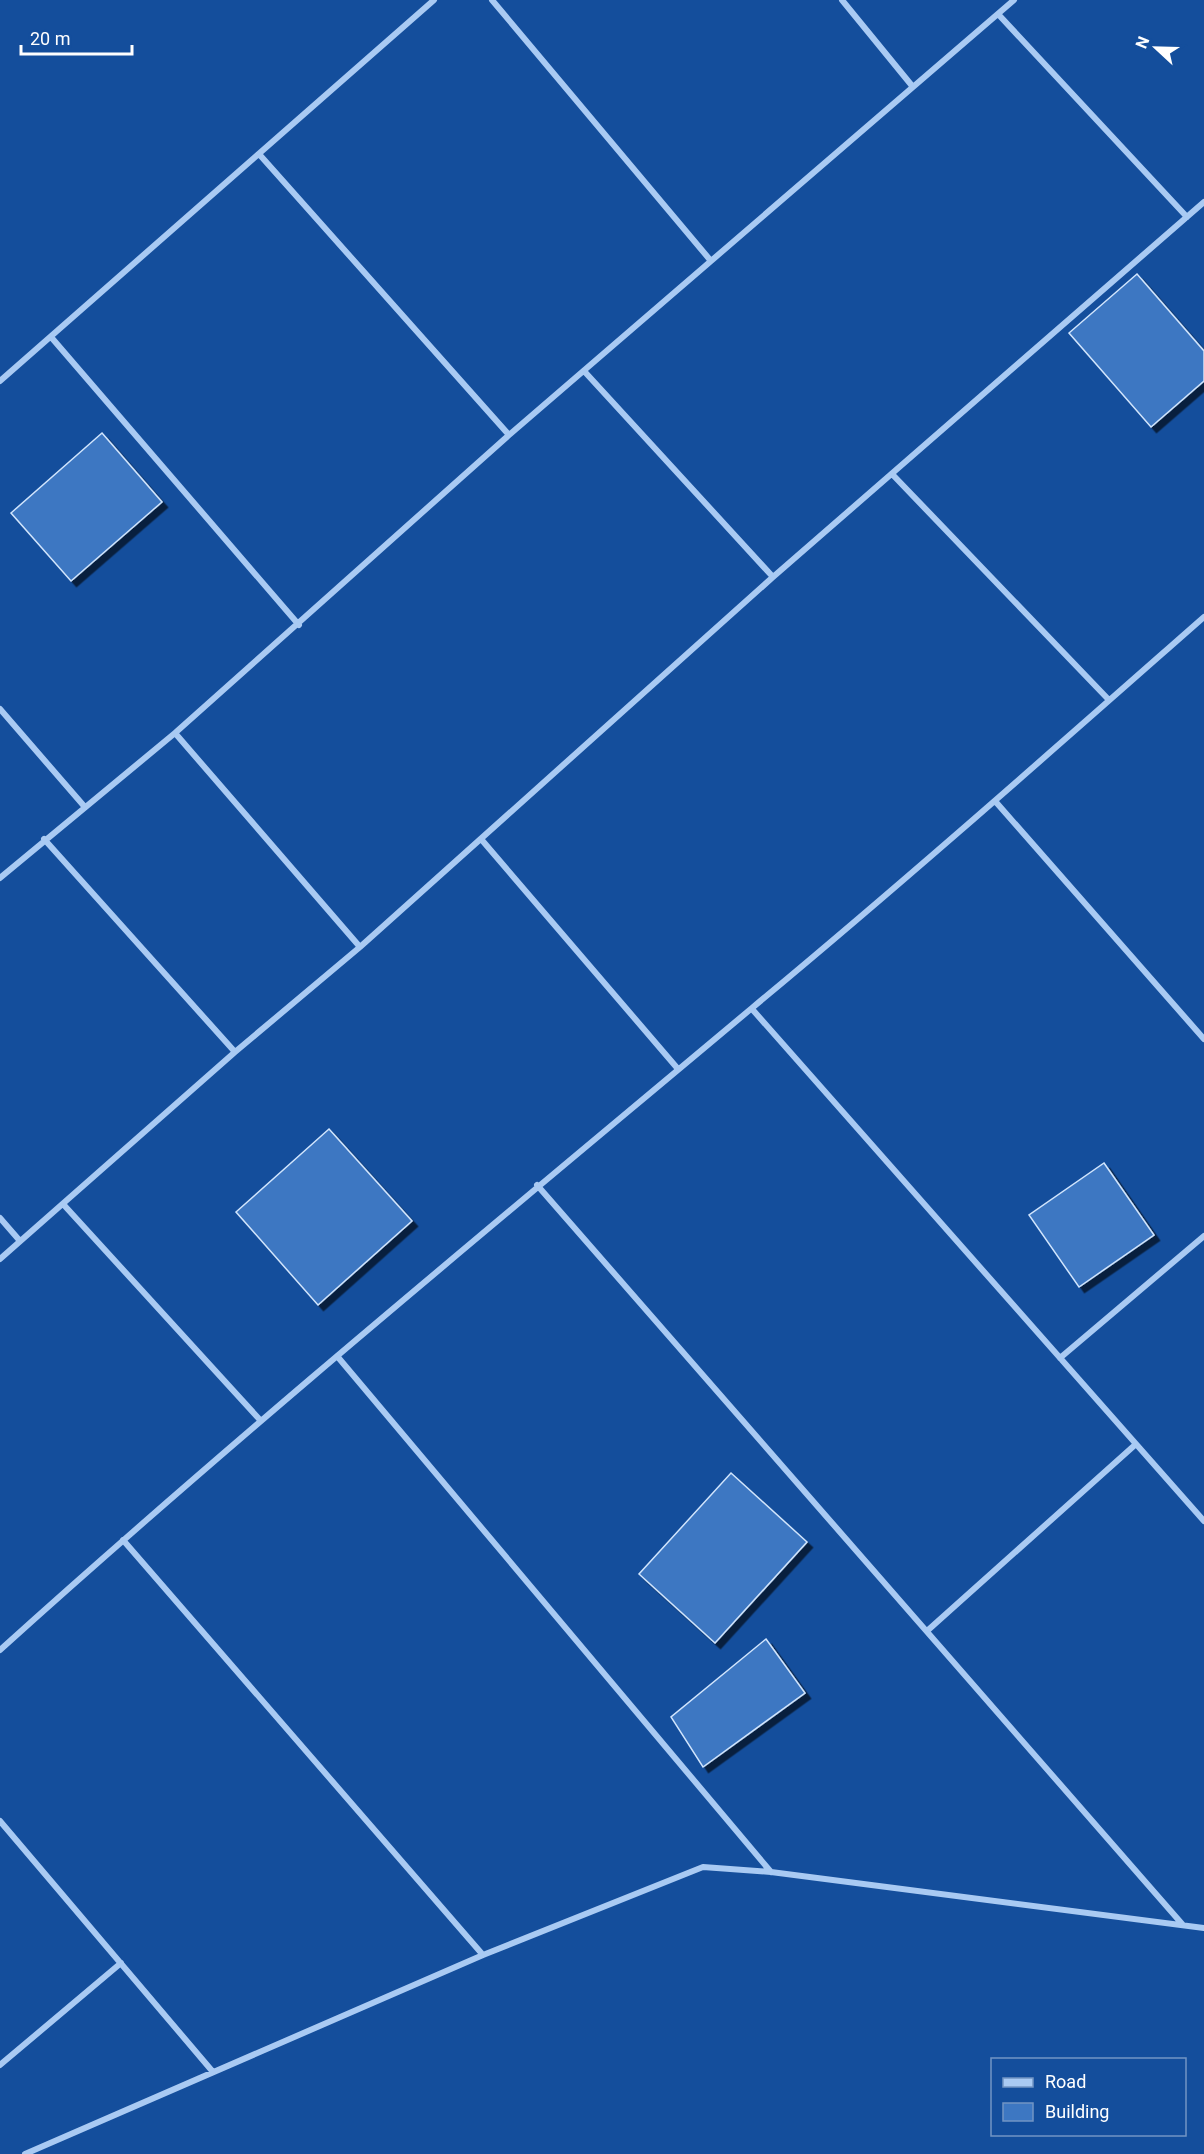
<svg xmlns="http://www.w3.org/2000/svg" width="1204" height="2154" viewBox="0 0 1204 2154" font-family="Roboto,sans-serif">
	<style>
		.building { fill: #3d77c2; stroke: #d1e5fd; stroke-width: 1.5; filter: url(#shadow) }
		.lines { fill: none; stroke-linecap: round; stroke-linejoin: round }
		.street { stroke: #a9caf3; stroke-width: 6 }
	</style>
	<defs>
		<filter id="shadow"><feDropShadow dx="5.5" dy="5.5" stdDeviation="0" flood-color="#0009"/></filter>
	</defs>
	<rect width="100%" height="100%" fill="#144e9c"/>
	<path class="building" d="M1137,274l67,77v30l-53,46 -82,-94z
		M102,433l60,69 -91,79 -60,-68z
		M329,1129l83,92 -94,84 -82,-93z
		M1104,1163l50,72 -75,52 -50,-72z
		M731,1473l76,69 -92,101 -76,-69z
		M766,1639l39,54 -102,74 -32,-50z"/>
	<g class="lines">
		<path class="street" d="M492,0l219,261
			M842,0l71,87
			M998,14l189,203
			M259,154l250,281
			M51,337l248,288
			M584,371l189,206
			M0,381l434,-381
			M892,474l217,226
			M0,709l84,97
			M175,733l185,214
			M995,801l209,238
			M44,839l191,213
			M481,839l197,230
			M0,878l175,-145 334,-298 505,-435
			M752,1009l452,512
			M537,1185l646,740
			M63,1204l198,217
			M0,1218l20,23
			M0,1259l235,-207 125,-105 413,-370 431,-375
			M337,1356l434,516
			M1060,1358l144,-122
			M123,1540l360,415
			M927,1631l209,-187
			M0,1650c245,-221 499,-430 752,-642 153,-127 302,-259 452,-391
			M0,1821l213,251
			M0,2065l121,-102
			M25,2154l458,-199 220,-88 68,5 433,56"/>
	</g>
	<rect x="991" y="2058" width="195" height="78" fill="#144e9c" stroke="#7295c4" stroke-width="1.5"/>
	<rect x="1003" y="2078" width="30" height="9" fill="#a9caf3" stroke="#7295c4" stroke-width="1.5"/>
	<text x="1045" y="2088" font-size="18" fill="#ffffff">Road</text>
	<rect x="1003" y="2103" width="30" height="18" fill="#3d77c2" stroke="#7295c4" stroke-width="1.5"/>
	<text x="1045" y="2118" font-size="18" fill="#ffffff">Building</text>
	<g transform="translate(1156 48) rotate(292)" stroke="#144e9c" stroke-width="4.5" paint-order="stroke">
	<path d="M0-4.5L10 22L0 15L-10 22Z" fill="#ffffff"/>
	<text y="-9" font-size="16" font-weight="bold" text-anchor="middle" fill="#ffffff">N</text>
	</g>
	<path d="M21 45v9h111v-9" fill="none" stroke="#ffffff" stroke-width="3"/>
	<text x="30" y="45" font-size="18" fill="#ffffff" stroke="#144e9c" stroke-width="4.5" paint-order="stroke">20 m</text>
</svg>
